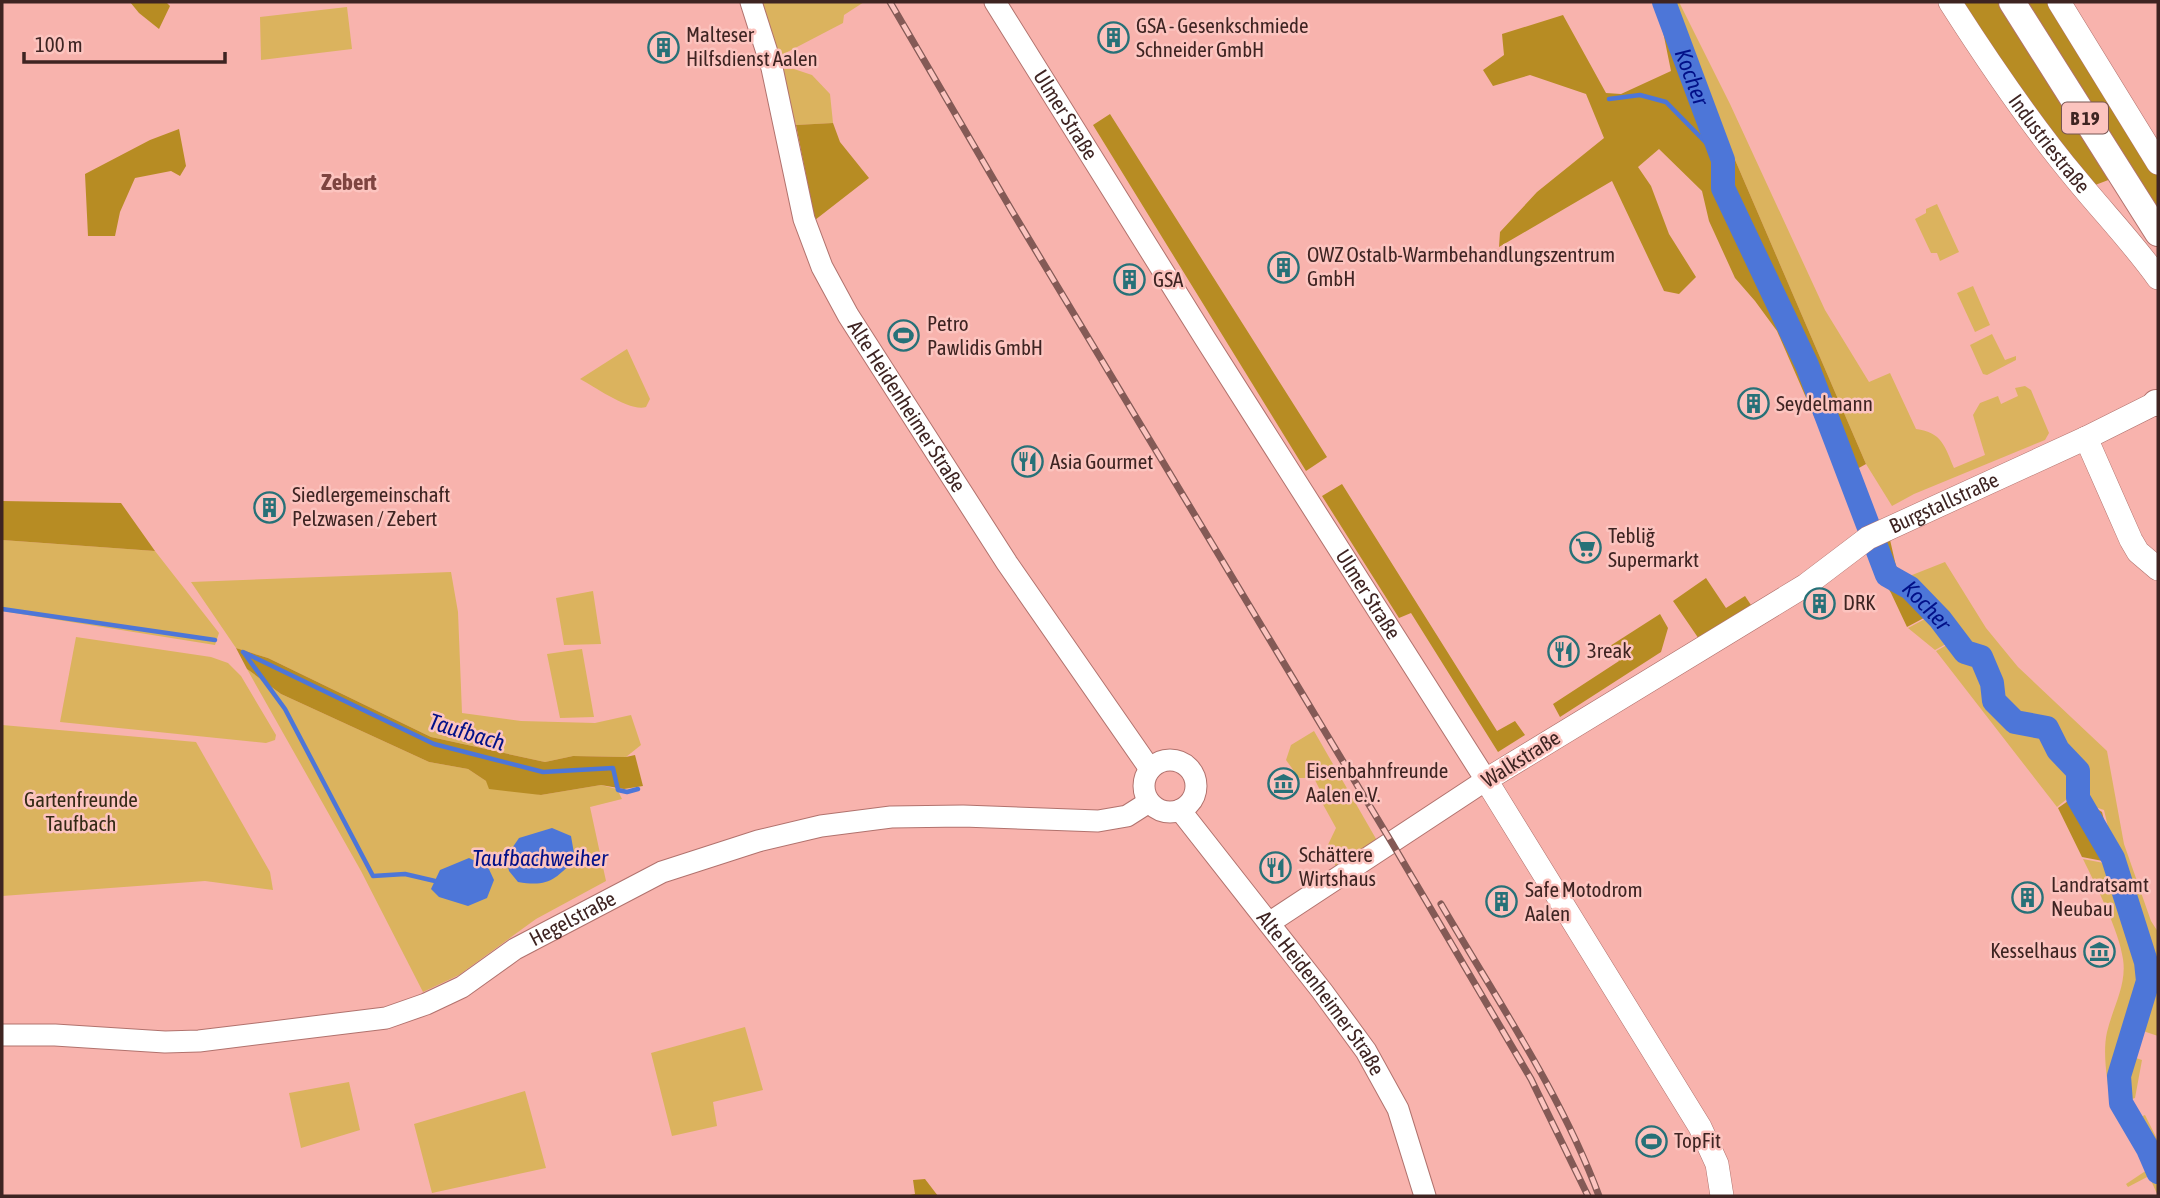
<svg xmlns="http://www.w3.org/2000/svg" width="2160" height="1198" viewBox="0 0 2160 1198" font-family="'Asap Condensed',sans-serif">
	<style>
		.green { fill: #dbb35e }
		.forest { fill: #b78c23 }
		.water { fill: #4d76d8 }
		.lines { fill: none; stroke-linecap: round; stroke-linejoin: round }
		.stream { stroke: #4d76d8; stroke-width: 4.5 }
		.river { stroke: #4d76d8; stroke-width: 24 }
		.tertiary-casing { stroke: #b1726d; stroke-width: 23 }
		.secondary-casing { stroke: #b1726d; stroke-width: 24 }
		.trunk-casing { stroke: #b1726d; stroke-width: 28 }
		.tertiary { stroke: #fff; stroke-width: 21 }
		.secondary { stroke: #fff; stroke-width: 23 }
		.trunk { stroke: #fff; stroke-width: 26 }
		.rail-casing { stroke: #845a56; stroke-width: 7 }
		.rail { stroke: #fcc4bf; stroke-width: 4.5; stroke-dasharray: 13; stroke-linecap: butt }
		.labels { text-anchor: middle; stroke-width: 5; stroke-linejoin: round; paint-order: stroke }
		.shield { fill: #fcc4bf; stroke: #775451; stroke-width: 2 }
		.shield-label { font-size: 19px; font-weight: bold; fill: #3e2422 }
		.poi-label { font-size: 21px; fill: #3e2422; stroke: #fcc4bf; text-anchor: start }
		.street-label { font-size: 21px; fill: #3e2422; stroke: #fcc4bf }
		.park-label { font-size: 21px; fill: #342a15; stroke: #fcc4bf }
		.water-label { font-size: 23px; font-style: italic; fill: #021088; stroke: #fcc4bf }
		.neighbourhood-label { font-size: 23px; font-weight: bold; fill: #7e4440; stroke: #fcc4bf }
	</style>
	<rect width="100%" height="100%" fill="#f8b3ad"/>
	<path class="green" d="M756,2h108l-20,13 -1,8 -69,36z
		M1669,2h10l51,102 95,206 44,72 21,-9 26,56c26,3 29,18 38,39l31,-13 -12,-40 7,-12 18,-7 3,8 17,-8 -3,-8 10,-2 6,4 18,43 -4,7 -131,54 -22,12 -26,-42 -152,-353 -18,-50z
		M347,7l5,42 -91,11 -1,-43z
		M780,69h14l18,6 18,19 3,29 -37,2z
		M1937,204l22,48 -19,9 -3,-8h-6l-16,-34 11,-6v-4z
		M1973,286l17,39 -15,7 -18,-39z
		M1992,334l13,26 11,-4v4l-29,15 -4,-1 -13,-29z
		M627,349l23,50 -4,8c-16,5 -51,-20 -66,-28z
		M2,540l153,11 64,82 -4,12 -213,-34z
		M1945,562l41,66 32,39 89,84 17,93 27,77 7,11v104l-21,-7 -10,26 15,5 -7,38 -24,8c-3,-23 -9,-51 -4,-74 6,-25 20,-47 16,-73 -4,-29 -27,-73 -40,-100l26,5 4,-16 -9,-38 -21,-7 -2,-6 -1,-28 -20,-20 -11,-23 -33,-6 -20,-20 -2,-18 -11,-26 -17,-6 -9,-12 -22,12 -27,-22 30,-16 -21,-27 -10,-8z
		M451,572l7,40 4,101 59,8 74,2 36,-8 10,30 -15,12 -53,-1 -28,6 -114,-25 -163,-79 -32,-10 -45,-66z
		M593,591l8,53 -37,1 -8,-47z
		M76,637l135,20 17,6 13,13 35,59 -1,5 -9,3 -206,-21z
		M1954,641l10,12 16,5 10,25 2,19 22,21 32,7 11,22 19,19 1,30 -10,-2 -10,8 -121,-156z
		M582,649l12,68 -34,1 -13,-64z
		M247,669l34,25 148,68 39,7 18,12 55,14 60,-10 16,4 5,10 -32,8 16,74 -70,38 -77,56 -36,17 -62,-121z
		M2,725l194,17 74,130 3,18 -68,-9 -203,15z
		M1314,731l65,113 -41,26 -12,-21 10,-21 -16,-29 -1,-11 -5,-10h-15l-13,-18 5,-15z
		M745,1027l18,63 -50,12 4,24 -45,10 -21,-83z
		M349,1082l11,48 -59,18 -12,-55z
		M525,1091l21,77 -114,25 -18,-69z
		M2145,1115l13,26v55l-9,-20 -21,11 -2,-3 24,-16 -27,-44z"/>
	<path class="forest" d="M130,2h36l4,4 -11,23 -20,-16z
		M1657,2h12l27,59 18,50 152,353 -25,14 -64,-147 -22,-30 -20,-23 -26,-57 -7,-30 -43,-42 -21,18 13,19 18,48 27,43 -17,17 -15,-3 -52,-110 -113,66 1,-15 37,-40 67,-54 -18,-44 -56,-19 -37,11 -10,-16 21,-15 -2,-21 61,-19 43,78 15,1 50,-23z
		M1959,2h92l107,175v50l-34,-53 -34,13z
		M1110,114l217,343 -21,14 -213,-346z
		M833,123l7,19 29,36 -54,42 -19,-95z
		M179,129l7,37 -6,10 -9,-5 -36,7 -15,34 -5,24h-27l-3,-62 65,-34z
		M1342,484l155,247 18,-10 10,14 -27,17 -87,-139 -12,5 -77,-122z
		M2,501l119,2 34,48 -153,-11z
		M1888,531l8,35 41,45 -30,16 -16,-34 -28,-48z
		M1706,578l20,30 19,-12 8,12 -52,34 -28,-41z
		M1660,614l8,14 -7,24 -101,65 -7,-13 66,-43 -9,-15z
		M236,648l32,10 163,79 114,25 28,-6 53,1 9,-2 8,31 -19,3 -23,-4 -60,10 -52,-6 -3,-8 -18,-12 -39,-7 -148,-68 -34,-25z
		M2068,801l26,6 8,5 9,36 -3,14 -26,-5 -24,-49z
		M925,1179l13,17h-33l10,-2 -2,-14z"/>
	<path class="water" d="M552,828l19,8 4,23c-20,21 -27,28 -57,23l-9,-11 -3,-14 13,-19z
		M469,858l19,9 6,13 -7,18 -19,8 -29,-9 -8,-8 9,-19z"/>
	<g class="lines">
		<path class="stream" d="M1609,99l31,-4 26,7 57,58
			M2,609l213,31
			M243,652l191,92 109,28 70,-4 5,22 9,2 11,-3
			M244,653l41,56 88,167 32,-2 30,7"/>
		<path class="river" id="s1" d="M1664,2l59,158v28l84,177 80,210 23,13 30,31 25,33 16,5 11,26 2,18 21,21 32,6 11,22 20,21v27l35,60 33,104 2,19 -29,95 2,27 27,46 10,23"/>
		<defs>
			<g id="tertiary">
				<path id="s2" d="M751,2l21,66 32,151 18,48 26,48 159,248 143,206"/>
				<path id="s3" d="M995,2l211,338 280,440 -217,143"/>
				<circle cx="1170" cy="786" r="26"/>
				<path id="s4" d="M1180,810l142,181 44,60 32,58 27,87"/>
				<path id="s5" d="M2,1035h53l110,7 34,-1 187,-23 40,-14 36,-17 53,-38 147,-77 96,-31 63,-15 70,-9 72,-1 135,5 29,-5 22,-14"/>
			</g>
			<g id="secondary">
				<path id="s6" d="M1950,2c39,61 80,122 127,178 27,33 56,63 81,98"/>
				<path d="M2059,2l99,161"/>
				<path d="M2086,438l45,102 7,12 20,17"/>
				<path id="s7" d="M1722,1196l-5,-32 -17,-37 -214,-347 320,-195 62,-47 218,-100 72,-36"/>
			</g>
			<path id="trunk" d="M2012,2l146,231
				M2156,403h2"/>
		</defs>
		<use href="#tertiary" class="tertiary-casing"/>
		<use href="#secondary" class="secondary-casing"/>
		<use href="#trunk" class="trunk-casing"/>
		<use href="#tertiary" class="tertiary"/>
		<use href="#secondary" class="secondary"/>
		<use href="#trunk" class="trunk"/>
		<defs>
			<path id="rail" d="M890,2l122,209 380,632 139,236 57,117
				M1441,904c54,93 121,191 158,292"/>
		</defs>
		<use href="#rail" class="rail-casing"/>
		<use href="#rail" class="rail"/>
	</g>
	<defs>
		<symbol id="building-ring" viewBox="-11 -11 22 22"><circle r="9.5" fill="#fcc4bf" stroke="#277178" stroke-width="1.5"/><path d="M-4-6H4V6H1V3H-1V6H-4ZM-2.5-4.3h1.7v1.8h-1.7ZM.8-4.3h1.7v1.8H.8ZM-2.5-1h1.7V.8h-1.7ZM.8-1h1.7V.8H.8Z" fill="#277178"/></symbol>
		<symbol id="stadium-ring" viewBox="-11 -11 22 22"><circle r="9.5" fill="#fcc4bf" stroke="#277178" stroke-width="1.5"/><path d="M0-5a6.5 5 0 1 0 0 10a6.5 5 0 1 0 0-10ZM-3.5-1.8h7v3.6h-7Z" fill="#277178"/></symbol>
		<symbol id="restaurant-ring" viewBox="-11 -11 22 22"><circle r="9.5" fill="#fcc4bf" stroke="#277178" stroke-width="1.5"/><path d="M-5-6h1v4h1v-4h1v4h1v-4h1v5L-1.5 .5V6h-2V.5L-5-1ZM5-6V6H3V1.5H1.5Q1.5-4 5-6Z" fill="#277178"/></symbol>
		<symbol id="supermarket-ring" viewBox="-11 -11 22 22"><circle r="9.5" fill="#fcc4bf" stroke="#277178" stroke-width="1.5"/><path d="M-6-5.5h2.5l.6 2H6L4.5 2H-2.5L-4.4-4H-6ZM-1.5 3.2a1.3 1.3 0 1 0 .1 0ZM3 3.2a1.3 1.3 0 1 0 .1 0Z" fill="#277178"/></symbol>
		<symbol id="museum-ring" viewBox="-11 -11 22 22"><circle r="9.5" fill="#fcc4bf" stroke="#277178" stroke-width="1.5"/><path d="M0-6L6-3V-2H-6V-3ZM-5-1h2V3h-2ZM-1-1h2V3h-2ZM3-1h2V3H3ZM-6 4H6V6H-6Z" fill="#277178"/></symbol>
	</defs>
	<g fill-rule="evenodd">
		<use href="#building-ring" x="1096" y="20" width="35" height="35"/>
		<use href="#building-ring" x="646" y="30" width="35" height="35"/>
		<use href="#building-ring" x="1266" y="250" width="35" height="35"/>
		<use href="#building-ring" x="1112" y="262" width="35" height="35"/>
		<use href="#stadium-ring" x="886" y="318" width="35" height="35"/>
		<use href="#building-ring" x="1736" y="386" width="35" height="35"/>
		<use href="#restaurant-ring" x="1010" y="444" width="35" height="35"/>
		<use href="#building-ring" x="252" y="490" width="35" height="35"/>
		<use href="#supermarket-ring" x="1568" y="530" width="35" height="35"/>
		<use href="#building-ring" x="1802" y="586" width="35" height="35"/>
		<use href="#restaurant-ring" x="1546" y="634" width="35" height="35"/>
		<use href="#museum-ring" x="1266" y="766" width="35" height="35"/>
		<use href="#restaurant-ring" x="1258" y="850" width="35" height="35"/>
		<use href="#building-ring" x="2010" y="880" width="35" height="35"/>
		<use href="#building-ring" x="1484" y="884" width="35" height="35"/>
		<use href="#museum-ring" x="2082" y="934" width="35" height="35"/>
		<use href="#stadium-ring" x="1634" y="1124" width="35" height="35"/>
	</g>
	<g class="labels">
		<rect class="shield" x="2062" y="102.5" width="46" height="31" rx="5"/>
		<g class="shield-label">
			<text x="2085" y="125">B 19</text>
		</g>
		<g class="poi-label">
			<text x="1136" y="33">GSA - Gesenkschmiede<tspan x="1136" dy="24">Schneider GmbH</tspan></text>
			<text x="686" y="42">Malteser<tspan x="686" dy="24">Hilfsdienst Aalen</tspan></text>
			<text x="1307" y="262">OWZ Ostalb-Warmbehandlungszentrum<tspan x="1307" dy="24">GmbH</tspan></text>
			<text x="1153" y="287">GSA</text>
			<text x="927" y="331">Petro<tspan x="927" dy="24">Pawlidis GmbH</tspan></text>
			<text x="1776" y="411">Seydelmann</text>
			<text x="1050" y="469">Asia Gourmet</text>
			<text x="292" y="502">Siedlergemeinschaft<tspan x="292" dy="24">Pelzwasen / Zebert</tspan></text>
			<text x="1608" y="543">Tebliğ<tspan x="1608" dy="24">Supermarkt</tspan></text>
			<text x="1843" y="610">DRK</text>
			<text x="1587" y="658">3reak</text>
			<text x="1306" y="778">Eisenbahnfreunde<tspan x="1306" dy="24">Aalen e.V.</tspan></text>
			<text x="1299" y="862">Schättere<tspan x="1299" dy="24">Wirtshaus</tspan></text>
			<text x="2051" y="892">Landratsamt<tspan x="2051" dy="24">Neubau</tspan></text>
			<text x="1525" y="897">Safe Motodrom<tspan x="1525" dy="24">Aalen</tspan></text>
			<text x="2077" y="958" text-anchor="end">Kesselhaus</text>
			<text x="1674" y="1148">TopFit</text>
		</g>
		<g class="street-label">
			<text dy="7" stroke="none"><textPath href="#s3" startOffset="133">Ulmer Straße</textPath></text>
			<text dy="7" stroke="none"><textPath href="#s6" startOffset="173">Industriestraße</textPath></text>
			<text dy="7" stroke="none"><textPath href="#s2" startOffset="438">Alte Heidenheimer Straße</textPath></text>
			<text dy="7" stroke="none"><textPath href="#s7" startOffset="1017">Burgstallstraße</textPath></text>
			<text dy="7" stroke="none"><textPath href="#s3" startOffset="700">Ulmer Straße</textPath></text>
			<text transform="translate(1521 759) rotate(-32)" y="7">Walkstraße</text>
			<text dy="7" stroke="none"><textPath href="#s5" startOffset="598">Hegelstraße</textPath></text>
			<text dy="7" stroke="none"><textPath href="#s4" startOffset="231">Alte Heidenheimer Straße</textPath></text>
		</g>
		<g class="park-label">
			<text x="81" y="807">Gartenfreunde<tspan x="81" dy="24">Taufbach</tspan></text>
		</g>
		<g class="water-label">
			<text dy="8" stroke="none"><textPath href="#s1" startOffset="80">Kocher</textPath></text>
			<text dy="8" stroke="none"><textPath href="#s1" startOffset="668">Kocher</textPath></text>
			<text transform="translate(467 732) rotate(17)" y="8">Taufbach</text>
			<text x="540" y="866">Taufbachweiher</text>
		</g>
		<g class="neighbourhood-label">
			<text x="349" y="190">Zebert</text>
		</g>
	</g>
	<rect width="2160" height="1198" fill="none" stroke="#3e2422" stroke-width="7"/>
	<path d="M24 52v10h201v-10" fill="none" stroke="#3e2422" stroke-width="3.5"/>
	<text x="35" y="52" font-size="21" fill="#3e2422" stroke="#fcc4bf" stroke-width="5" paint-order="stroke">100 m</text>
</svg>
